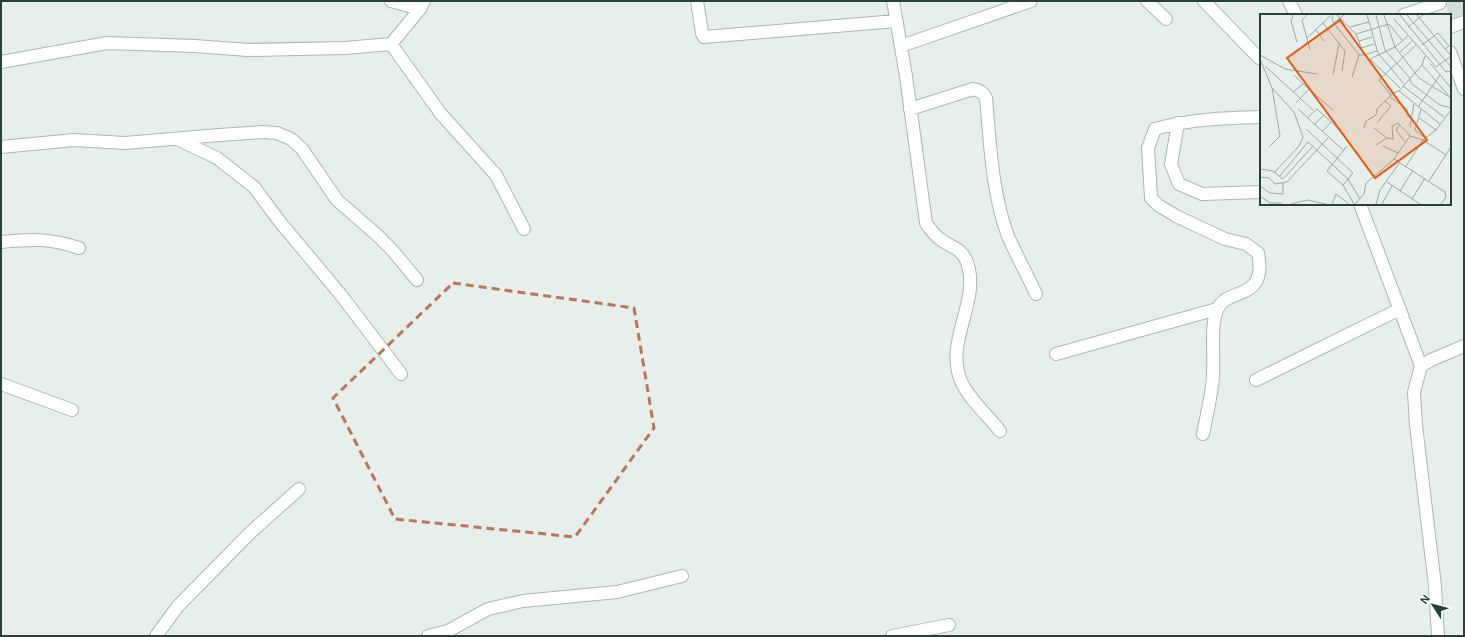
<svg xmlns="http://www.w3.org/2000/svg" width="1465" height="637" viewBox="0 0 1465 637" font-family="Helvetica,sans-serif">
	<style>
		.built { fill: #d4dfda }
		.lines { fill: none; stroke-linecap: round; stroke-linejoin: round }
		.minor-casing { stroke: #a8b8b2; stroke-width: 14 }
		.minor { stroke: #fff; stroke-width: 12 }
		.marked { fill: none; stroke: #c07456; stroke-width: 3; stroke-dasharray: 8 5; stroke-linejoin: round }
		.inset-road { fill: none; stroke: #98aaa4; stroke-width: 1 }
		.view { fill: #e8590c; fill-opacity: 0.15; stroke: #e8590c; stroke-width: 2 }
		.inset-edge { fill: none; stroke: #24423a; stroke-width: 2 }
	</style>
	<rect width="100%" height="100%" fill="#e6efeb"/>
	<path class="built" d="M1447,1h17v18h-14v-4h-2z"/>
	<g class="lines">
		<defs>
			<path id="minor" d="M391,1l29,8 4,-8
				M697,1l5,32 2,4 192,-16
				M893,1l13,75 20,147c4,6 8,12 14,16 11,9 21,8 27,23 14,40 -23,79 -6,119 7,17 28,36 39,50
				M1147,1l19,18
				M1204,1l55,57
				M1289,1l7,14
				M1404,15l36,-12
				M1450,27l14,-5
				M391,44l50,70 55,61 28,54
				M901,46l130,-45
				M1450,52l14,37
				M1,62l106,-19 88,3 53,4 97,-2 46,-4 29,-35
				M910,109l63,-20c6,1 10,3 13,9 4,44 6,96 22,138 8,19 19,38 28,58
				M1178,123l-7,41 8,20 23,10 59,-2
				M177,139l40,19 37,29 26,35 61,73 60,79
				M1,147l73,-7 51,3 94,-8 44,-3 14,1 14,6 11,10 35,51 40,35 16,16 24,29
				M1360,204l61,162 -7,26 2,33 19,161 3,50
				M1,242c31,-3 48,-4 78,6
				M1056,354l161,-45
				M1421,366l10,-6 33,-14
				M1256,380l144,-71
				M1,384l71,26
				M1203,434c3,-16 7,-32 9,-48 4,-23 -3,-56 5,-76 9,-24 51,-7 41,-57l-12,-9 -21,-5 -49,-23 -18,-11 -7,-7 -3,-50 7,-19c35,-10 70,-11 106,-12
				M156,636l22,-30 73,-74 48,-43
				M428,636l20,-5 40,-22 35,-8 94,-9 65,-16
				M892,636l57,-11"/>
		</defs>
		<use href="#minor" class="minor-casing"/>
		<use href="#minor" class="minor"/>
	</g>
	<path class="marked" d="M453,283l181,25 20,120 -79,109 -180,-18 -62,-121z"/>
	<g transform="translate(1260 14)">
		<rect width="191" height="191" fill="#e6efeb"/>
		<path class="inset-road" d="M33,1l-2,6 6,21M47,1l-5,5 8,30M72,1l1,7 26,33h5M77,1l19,19 8,21 13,-4M107,1l11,38 26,31M116,1l9,35 24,27 3,7 28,21 11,3M124,1l11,32 24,31 32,20M140,1l46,57 5,-1M147,1l44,52M157,1l34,41M134,5l42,48 15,-11M63,9l22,28 -3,20M74,9l10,-8M90,13l19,-5M148,13l15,-12M56,16l8,11M96,20l33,-10 13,16M47,24l23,-22M99,27l13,-4M162,31l16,-12 11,13 -4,3M101,34l13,-4M140,38l12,-11M0,41l25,14 32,5M0,45l12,29 22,24 9,25 -4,9 -25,27M171,50l20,24M162,51l14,16M5,52l48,44M34,61l9,9M73,61l6,-31M92,63l7,-22M176,67l13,15M143,72l41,31M140,74l-30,-29 25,-12 13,-11M139,77l41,33M33,78l10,-8 30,26M131,81l-12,-15 37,-35M130,83l17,12 1,8M36,89l13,-14M158,93l22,-32M38,95l45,41M161,95l-6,21 10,8M47,104l10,-9 28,26M159,104l17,12M117,109l14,-17 -6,-5M140,110l-4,6 9,12M54,111l10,-10M150,113l4,-23M104,114l2,-7 10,-6 1,-6 16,-16 6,-2 23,-26 3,-9M114,114l13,10M46,115l47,44 -10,12M62,118l9,-10M116,131l11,-7 6,1 -1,-13 6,-3 12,13 13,4 23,15M87,132l-20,25 16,14 11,19M123,132l15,7M9,133l11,-11 -8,-48M134,145l51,33 1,5 -5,7M146,152l17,-26 13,-10 15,-20M0,155l13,2 10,8 30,-33M0,163l9,1 6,6 12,-2 41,-44M19,163l29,-35 40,37 12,20M169,167l22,-34M127,168l33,22M0,172l10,7 13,1v-11M140,177l13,-21M0,182l10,7h12M152,185l13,-21M31,190l16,-4 19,4M72,190l4,-10 13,10M95,190l9,-10 2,-11 28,-24 16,-23M116,190l4,-14 20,-28M122,190l10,-18"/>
		<path class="view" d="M80,6l87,120 -52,38 -88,-120z"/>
		<rect width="191" height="191" class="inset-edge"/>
	</g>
	<rect width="1465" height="637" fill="none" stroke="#24423a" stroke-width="4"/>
	<g transform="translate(1433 605) rotate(306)" stroke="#f7fbf9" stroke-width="3" paint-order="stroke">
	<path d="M0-3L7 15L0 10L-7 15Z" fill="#24423a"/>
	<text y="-6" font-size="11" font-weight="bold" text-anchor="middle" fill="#24423a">N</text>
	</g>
</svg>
